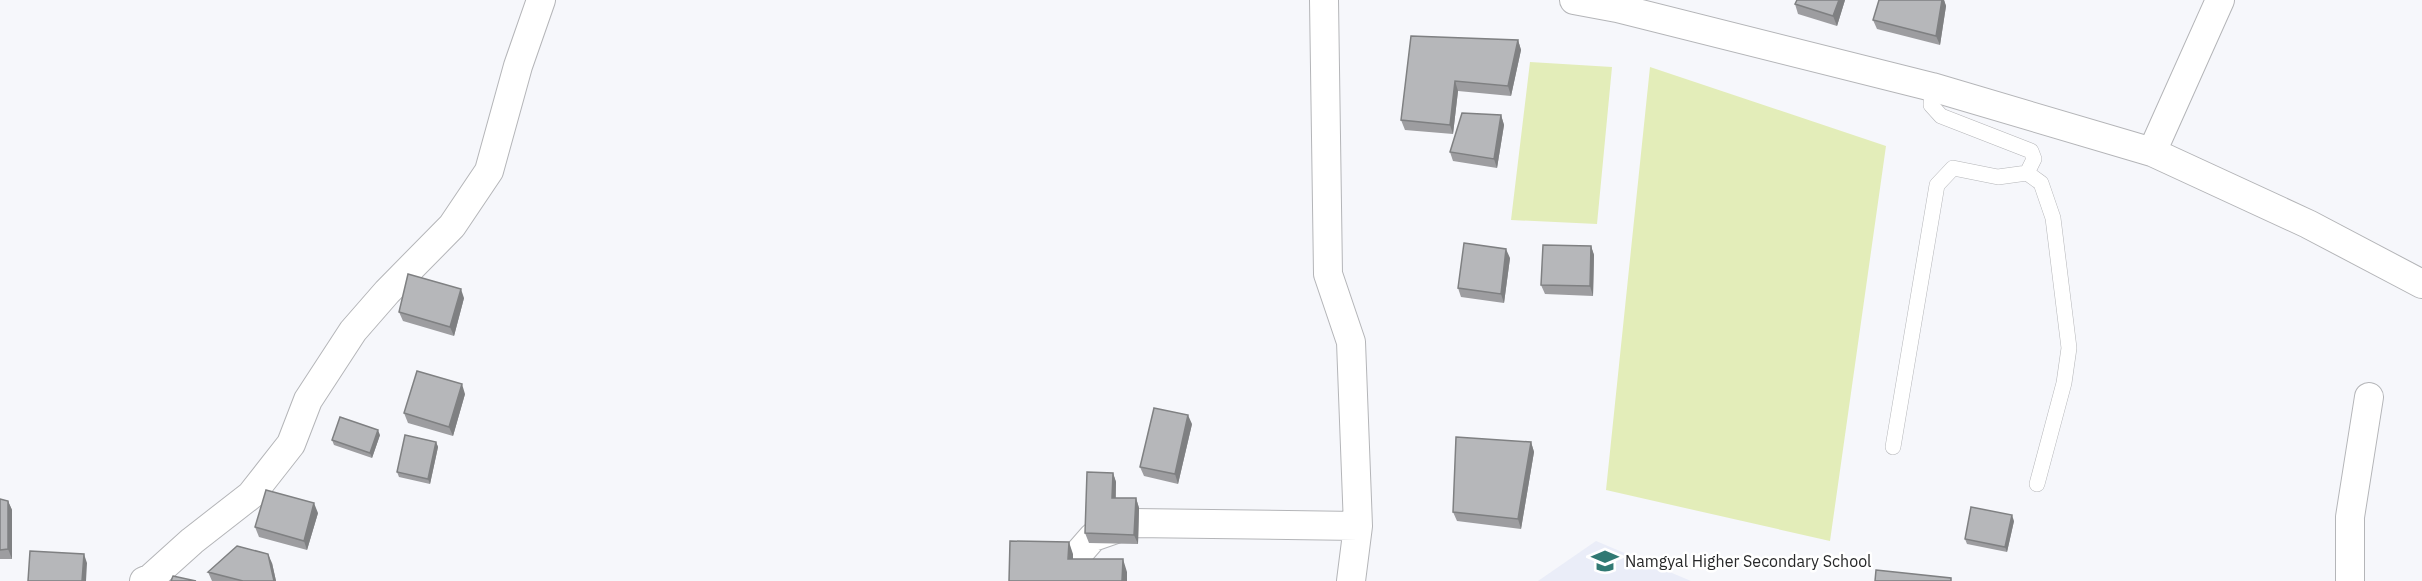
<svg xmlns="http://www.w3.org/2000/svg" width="2422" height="581" viewBox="0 0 2422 581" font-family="'IBM Plex Sans',sans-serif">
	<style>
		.built { fill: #eaedf8 }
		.pitch { fill: #e3edb9 }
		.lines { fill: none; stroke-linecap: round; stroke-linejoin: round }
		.service-casing { stroke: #b4b5b8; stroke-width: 16 }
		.minor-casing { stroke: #b4b5b8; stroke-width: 30 }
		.service { stroke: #fff; stroke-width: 15 }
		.minor { stroke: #fff; stroke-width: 28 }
		.wall { fill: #9d9da0 }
		.shaded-wall { fill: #7f8082 }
		.building { fill: #b6b7ba; stroke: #7f8082; stroke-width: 1.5 }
		.labels { text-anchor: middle; stroke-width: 5; stroke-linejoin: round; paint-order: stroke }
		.poi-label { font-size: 16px; fill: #272829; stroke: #fff; text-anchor: start }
	</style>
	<rect width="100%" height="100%" fill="#f6f7fb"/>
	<path class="built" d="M1596,541l95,40h-153z"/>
	<path class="pitch" d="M1530,62l82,5 -15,157 -86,-4z
		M1650,67l236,79 -56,395 -224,-51z"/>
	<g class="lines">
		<defs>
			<path id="service" d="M2027,173l14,10 12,35 16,130 -5,35 -27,101
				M1893,447l44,-262 16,-17 45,9 29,-4 7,-14 -3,-8 -90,-35 -10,-11 1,-18"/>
			<path id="minor" d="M1324,0l4,274 23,68 7,184 -7,55
				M1574,0l43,8 315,79 220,65 156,72 114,60
				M2152,152l68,-152
				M144,581l7,-3 41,-37 59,-46 40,-51 17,-44 45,-69 34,-39 65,-66 37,-55 29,-105 23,-66
				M1024,581l13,-9 28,-3 28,-32 40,-14 225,3
				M2350,581v-64l19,-120"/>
		</defs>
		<use href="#service" class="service-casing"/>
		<use href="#minor" class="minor-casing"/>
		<use href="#service" class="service"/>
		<use href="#minor" class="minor"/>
	</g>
	<path class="wall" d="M1797,0h48l-8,26 -39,-12 -3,-10z
		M1879,0h65l2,6 -6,39 -63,-16 -4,-9z
		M1411,36l107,4 3,10 -10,46 -53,-5 -5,43 -48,-4 -4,-10z
		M1501,115l3,10 -7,43 -44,-7 -3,-9z
		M1591,246l3,9 -1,41 -48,-2 -4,-9z
		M1510,258l-6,45 -43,-6 -3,-9z
		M464,298l-10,38 -51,-15 -4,-9z
		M465,394l-12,42 -45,-13 -4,-10z
		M1192,424l-14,60 -34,-8 -4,-9z
		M380,435l-8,23 -38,-13 -2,-5z
		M436,442l2,5 -8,37 -31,-7 -2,-5z
		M1531,442l3,10 -13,77 -64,-8 -4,-9z
		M1113,473l3,9v16h20l3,10 -1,36 -49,-1 -4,-10z
		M0,499l8,2 4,9v49h-12z
		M318,513l-11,37 -48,-13 -4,-10z
		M2014,521l-7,31 -40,-8 -2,-5z
		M272,563l4,18h-64l-4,-9z"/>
	<path class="shaded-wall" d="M1839,0h6l-8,26 -4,-10z
		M1942,0h2l2,6 -6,39 -4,-9z
		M1518,40l3,10 -10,46 -3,-10z
		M1455,81l3,10 -5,43 -3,-9z
		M1501,115l3,10 -7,43 -3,-9z
		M1591,246l3,9 -1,41 -3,-10z
		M1506,249l4,9 -6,45 -3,-9z
		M461,289l3,9 -10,38 -4,-9z
		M462,384l3,10 -12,42 -4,-9z
		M1188,415l4,9 -14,60 -3,-10z
		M378,430l2,5 -8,23 -2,-5z
		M436,442l2,5 -8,37 -2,-5z
		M1531,442l3,10 -13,77 -3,-10z
		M1113,473l3,9 -1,25 -3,-9z
		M1136,498l3,10 -1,36 -4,-9z
		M8,501l4,9v49l-4,-10z
		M314,503l4,10 -11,37 -3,-9z
		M2012,515l2,6 -7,31 -2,-5z
		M1069,542l4,12v17l-5,-12z
		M84,554l3,9 -1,18h-4z
		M268,554l4,9 4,18h-2z
		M1123,559l4,13v9h-5z"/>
	<path class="building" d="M1797,0h42l-6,16 -38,-12z
		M1879,0h63l-6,36 -63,-16z
		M1411,36l107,4 -10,46 -53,-5 -5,44 -49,-5z
		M1462,113l39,2 -7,44 -44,-7z
		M1464,243l42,6 -5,45 -43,-6z
		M1543,245l48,1 -1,40 -49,-1z
		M408,274l53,15 -11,38 -51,-15z
		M417,371l45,13 -13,43 -45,-14z
		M1154,408l34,7 -13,59 -35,-7z
		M340,417l38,13 -8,23 -38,-13z
		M405,435l31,7 -8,37 -31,-7z
		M1456,437l75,5 -13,77 -65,-7z
		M1087,472l26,1 -1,25h24l-2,37 -49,-2z
		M266,490l48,13 -10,38 -49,-14z
		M0,499l8,2v48l-8,1z
		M1971,507l41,8 -7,32 -40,-8z
		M1010,541l59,1 -1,17h55l-1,22h-113z
		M237,546l31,8 6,27h-31l-35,-9z
		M30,551l54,3 -2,27h-54z
		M1876,570l75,8v3h-76z
		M173,576l23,5h-25z"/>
	<defs>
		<symbol id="school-bare" viewBox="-9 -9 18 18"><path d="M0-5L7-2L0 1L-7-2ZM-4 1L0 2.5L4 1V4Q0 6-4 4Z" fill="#317973" stroke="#fff" stroke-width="2.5" paint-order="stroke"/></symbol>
	</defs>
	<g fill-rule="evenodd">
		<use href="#school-bare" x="1586" y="542" width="38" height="38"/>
	</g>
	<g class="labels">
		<g class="poi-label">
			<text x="1625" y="567">Namgyal Higher Secondary School</text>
		</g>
	</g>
</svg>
